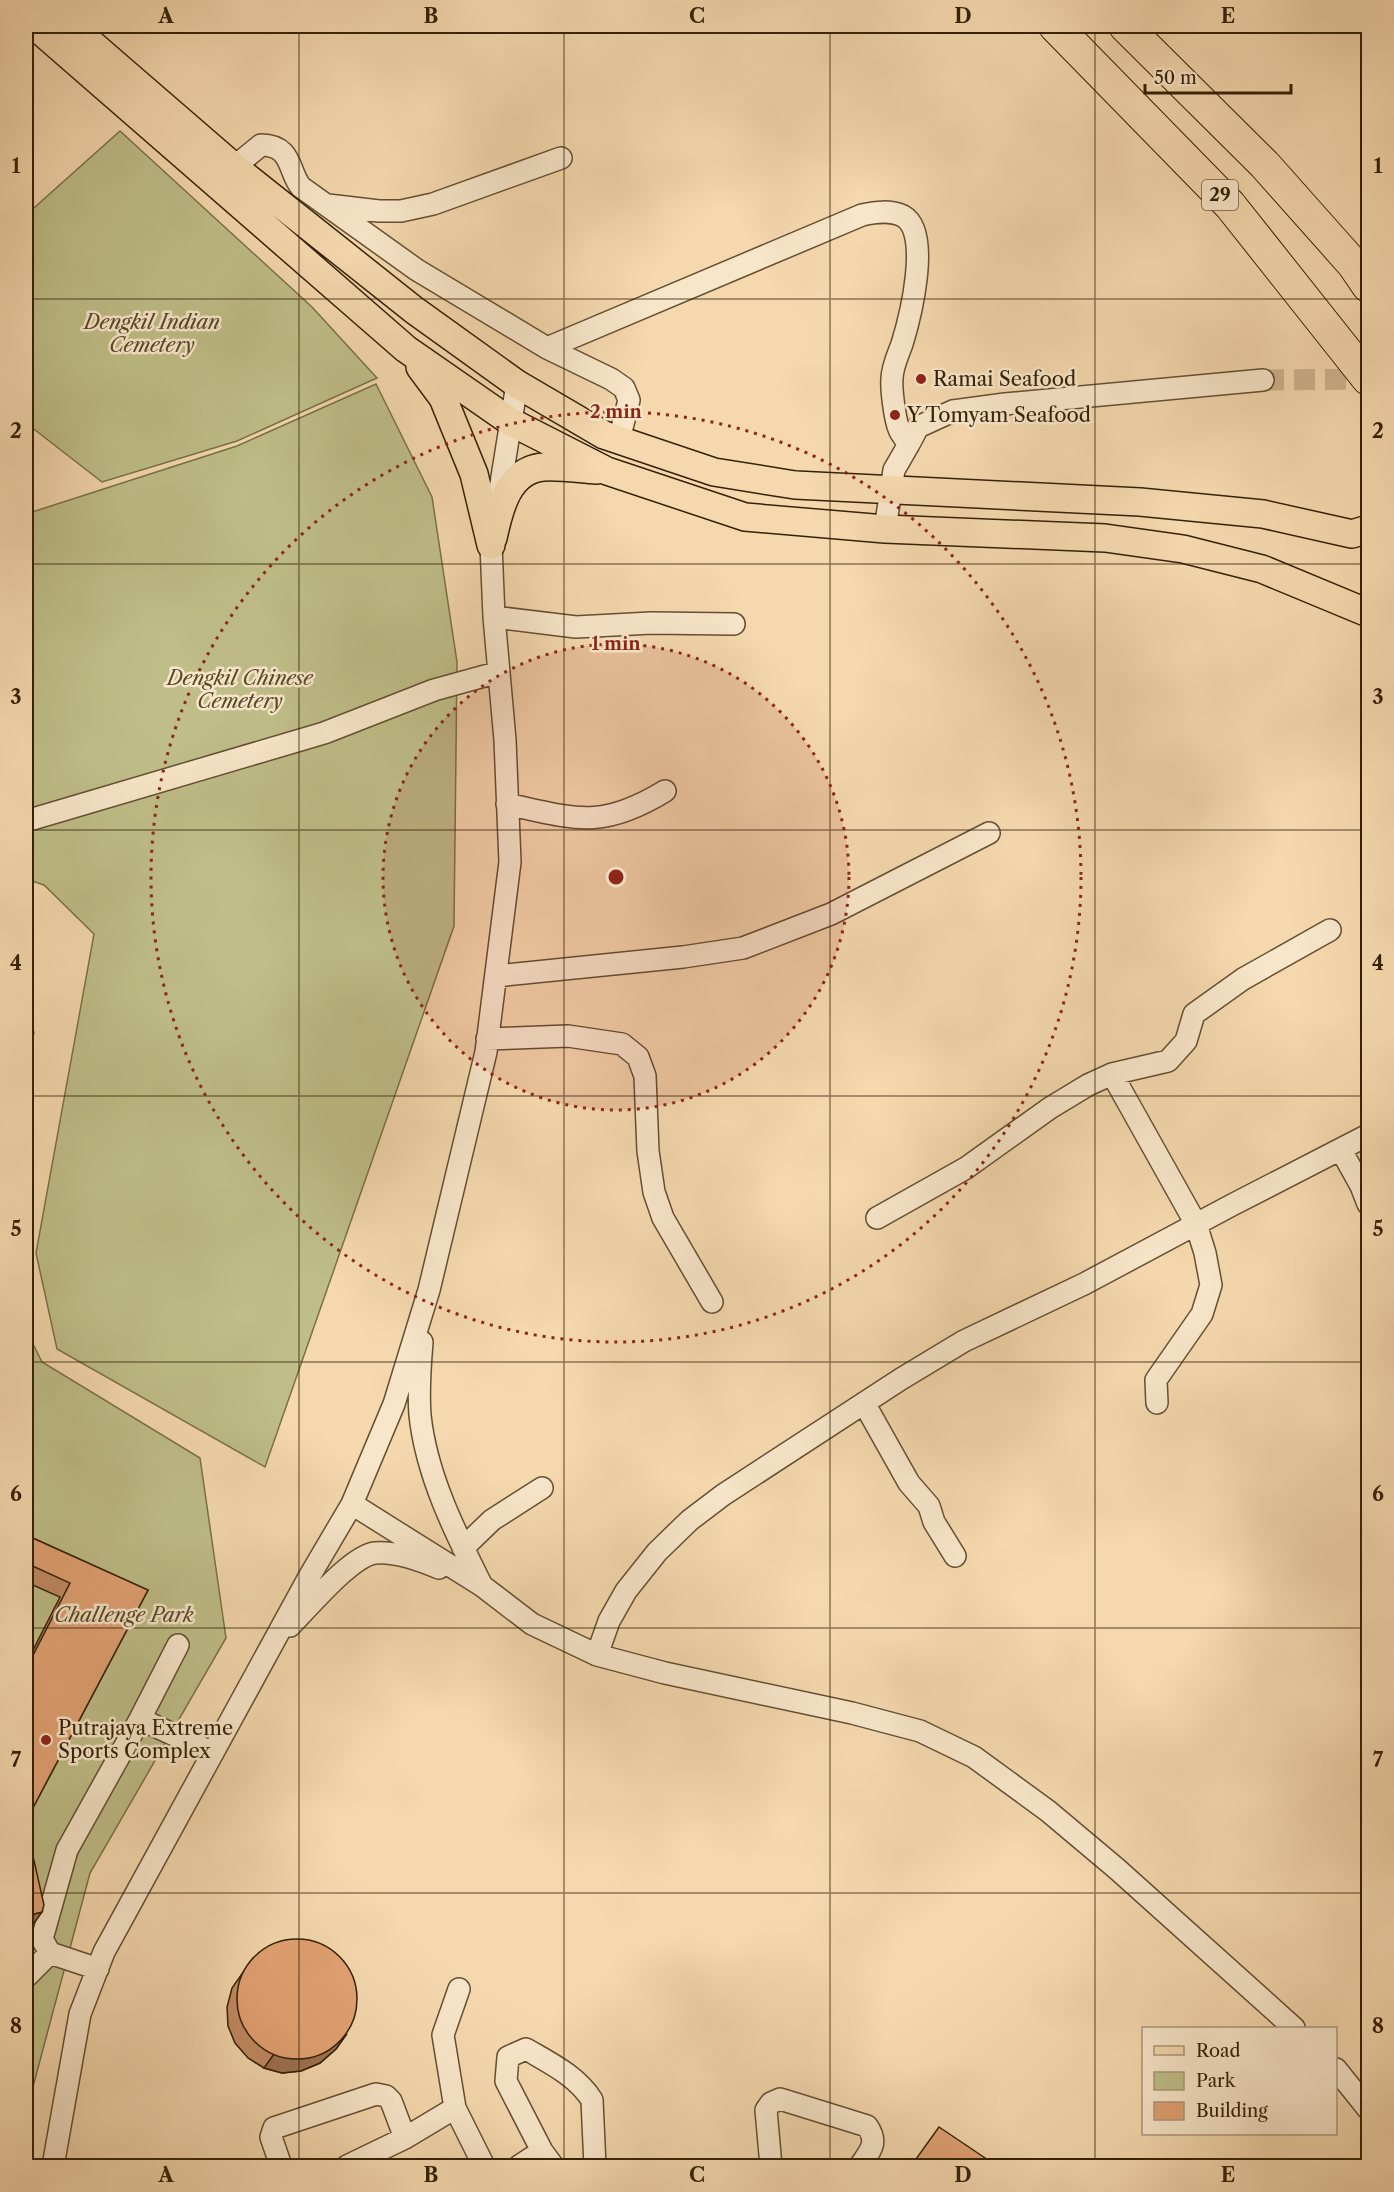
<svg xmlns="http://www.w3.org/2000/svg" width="1394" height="2192" viewBox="0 0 1394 2192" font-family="'Libre Caslon Text',serif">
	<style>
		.green { fill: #bfbe88; stroke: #7a7048; stroke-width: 1.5 }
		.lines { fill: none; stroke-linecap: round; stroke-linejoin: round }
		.minor-tunnel { stroke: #ceb38d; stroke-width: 21; stroke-dasharray: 21 10; stroke-linecap: butt }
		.minor-casing { stroke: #644f32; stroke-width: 24 }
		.major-casing { stroke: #342108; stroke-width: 30 }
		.highway-casing { stroke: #342108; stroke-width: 34 }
		.minor { stroke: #f8e6ca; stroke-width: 21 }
		.major { stroke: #f5d8ae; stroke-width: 27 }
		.highway { stroke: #f5d8ae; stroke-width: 32 }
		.wall { fill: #c28b64; stroke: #342108; stroke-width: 1.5 }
		.shaded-wall { fill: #9e7151; stroke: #342108; stroke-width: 1.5 }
		.building { fill: #e2a274; stroke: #342108; stroke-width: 1.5 }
		.grid { fill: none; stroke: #342108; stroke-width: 1.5; stroke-opacity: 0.55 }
		.ring { fill: none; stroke: #8f2418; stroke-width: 3; stroke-dasharray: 3 6 }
		.poi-dot { fill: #8f2418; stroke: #f8e6ca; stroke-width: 2 }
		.labels { text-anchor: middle; stroke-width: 5; stroke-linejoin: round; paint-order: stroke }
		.shield { fill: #f8e6ca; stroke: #6f5c42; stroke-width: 1.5 }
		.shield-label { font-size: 18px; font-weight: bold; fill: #342108 }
		.park-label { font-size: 20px; font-style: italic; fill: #574828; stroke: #f8e6ca }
		.poi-label { font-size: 20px; fill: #342108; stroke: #f8e6ca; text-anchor: start }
		.centre { fill: #8f2418; stroke: #f8e6ca; stroke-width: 3 }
		.ring-label { font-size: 18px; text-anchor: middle; font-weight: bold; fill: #8f2418; stroke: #f8e6ca; stroke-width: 5; stroke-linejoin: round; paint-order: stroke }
		.neatline { fill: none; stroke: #342108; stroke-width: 2 }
		.grid-label { font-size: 20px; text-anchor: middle; font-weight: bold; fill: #342108 }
	</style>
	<rect width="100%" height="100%" fill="#f5d8ae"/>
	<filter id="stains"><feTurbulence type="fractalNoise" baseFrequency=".00333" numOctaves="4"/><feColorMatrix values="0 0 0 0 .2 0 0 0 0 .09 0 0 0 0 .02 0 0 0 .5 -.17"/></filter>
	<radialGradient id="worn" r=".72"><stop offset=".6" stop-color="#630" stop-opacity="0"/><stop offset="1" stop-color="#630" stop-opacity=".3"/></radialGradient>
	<path class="green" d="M120,131l192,176 65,71 -140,63 -135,41 -76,-59v-208z
		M376,384l56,113 25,165 -3,264 -189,541 -208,-118 -21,-96 58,-319 -50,-49 -18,-6v-365l211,-68z
		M26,1017l8,15 -8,43z
		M26,1330l16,32 158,96 26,180 -136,235 -64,240z"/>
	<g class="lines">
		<path class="minor-tunnel" d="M1263,380l105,-1"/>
		<defs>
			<path id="minor" d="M234,167l27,-22c32,0 27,27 40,42l116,83 130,78 64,31 13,9 5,12 -10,40
				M328,205l51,6h22l32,-7 128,-46
				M547,348l315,-133c14,-3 28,-5 41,1 29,16 7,102 -1,128 -4,11 -10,23 -10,35 -1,10 3,41 7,50 2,5 6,10 10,15
				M885,529l9,-59 15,-26 9,-17 35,-16 52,-7 258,-24
				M494,617l82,10 75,-4 83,1
				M507,804c69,15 94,26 158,-13
				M26,821l298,-88 110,-43 65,-18
				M496,976l187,-19 60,-9 88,-34 158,-81
				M487,1039l81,-3 54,8 16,13 7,19 3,75 6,41 9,26 49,84
				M1112,1074l84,150 9,29 6,32 -9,29 -46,66 1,23
				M1341,1150l20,36 7,18
				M877,1218l89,-50 84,-60 38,-23 24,-11 56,-13 18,-20 8,-27 49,-35 87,-49
				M422,1342c-2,24 -4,49 -2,73 6,59 35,117 61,169
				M864,1403l45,80 20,23 5,16 21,34
				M352,1504l129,81 51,39 65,31 68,18 187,40 68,18 54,26 74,54 69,58 177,159
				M463,1548l29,-28 50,-32
				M290,1626c18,-18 61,-70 85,-73 20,-2 45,7 64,15
				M597,1655l12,-34 17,-30 31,-39 33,-32 33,-25 178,-116 63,-38 120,-57 148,-79 136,-70
				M140,1719l38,-74
				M98,1969l-48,-16 -8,-14 25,-89 73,-131 73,34
				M26,1977l24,-24
				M459,1989l-16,46 12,73 29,58
				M1336,2069l32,40
				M53,2166l27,-152 24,-62 205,-375 43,-73 42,-100 35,-114 57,-238 24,-190 -5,-122 -11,-123 -3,-72 26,-161
				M281,2166l-10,-29 3,-9 102,-34 10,2 5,5 14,37
				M347,2166l58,-28 50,-30
				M519,2166l23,-15
				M553,2166l-11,-15 -36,-70 2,-24 18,-8c24,14 51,27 66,51l3,66
				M771,2166l-5,-56 5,-7 9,-4 87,27c12,17 3,25 -7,40"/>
			<path id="major" d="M35,26l371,323 105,73 96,49 138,46 140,12 220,9 78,11 79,20 106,44
				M71,26l163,141 180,143 103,74 87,51 110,37 81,13 345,17 123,12 89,20 16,-5
				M420,367l23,31 31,76 17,71
				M493,538c6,-28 15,-69 51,-71 17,-1 36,2 53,3"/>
			<path id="highway" d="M1055,26l175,179 138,174
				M1125,26l140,139 88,99 15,22"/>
		</defs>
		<use href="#minor" class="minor-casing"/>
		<use href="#major" class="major-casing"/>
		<use href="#highway" class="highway-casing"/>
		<use href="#minor" class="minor"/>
		<use href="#major" class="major"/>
		<use href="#highway" class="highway"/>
	</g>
	<path class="wall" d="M26,1535l122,55 -122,231v-157l34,-67 -34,-15z
		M253,1958l93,77 -10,14 -16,14 -19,8 -19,2 -18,-5 -16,-10 -13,-15 -7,-17 -1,-19 5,-19z"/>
	<path class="shaded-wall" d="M42,1912l-10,14 -6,2v-12z
		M346,2035l-10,14 -16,14 -19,8 -19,2 -18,-5 10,-14z"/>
	<path class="building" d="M26,1535l122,55 -122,231v-152l44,-86 -44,-20z
		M26,1825l18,80 -2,7 -16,4z
		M237 1999a60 60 0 1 1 120 0a60 60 0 1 1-120 0Z
		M939,2127l58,39h-86z"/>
	<path class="grid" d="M299,26v2140M564,26v2140M830,26v2140M1095,26v2140M26,299h1342M26,564h1342M26,830h1342M26,1096h1342M26,1362h1342M26,1628h1342M26,1893h1342"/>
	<circle cx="616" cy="877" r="233" fill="#8f2418" fill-opacity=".12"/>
	<g class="ring">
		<circle cx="616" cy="877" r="233"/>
		<circle cx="616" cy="877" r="465"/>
	</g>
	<g class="poi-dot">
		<circle cx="921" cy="379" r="6"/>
		<circle cx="895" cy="415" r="6"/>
		<circle cx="46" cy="1740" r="6"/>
	</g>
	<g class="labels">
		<rect class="shield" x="1202" y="180" width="36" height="30" rx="4.5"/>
		<g class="shield-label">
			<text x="1220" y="201">29</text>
		</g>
		<g class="park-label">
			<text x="152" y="329">Dengkil Indian<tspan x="152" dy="23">Cemetery</tspan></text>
			<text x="240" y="685">Dengkil Chinese<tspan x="240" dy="23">Cemetery</tspan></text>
			<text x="124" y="1622">Challenge Park</text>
		</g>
		<g class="poi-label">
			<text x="933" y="386">Ramai Seafood</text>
			<text x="907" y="422">Y Tomyam Seafood</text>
			<text x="58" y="1735">Putrajaya Extreme<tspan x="58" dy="23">Sports Complex</tspan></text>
		</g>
	</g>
	<circle cx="616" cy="877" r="9" class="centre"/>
	<g class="ring-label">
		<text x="616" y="418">2 min</text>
		<text x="616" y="650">1 min</text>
	</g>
	<rect width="1394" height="2192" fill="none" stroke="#f5d8ae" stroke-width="66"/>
	<rect x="1142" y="2027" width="195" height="108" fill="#f8e6ca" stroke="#aa977c" stroke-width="1.5"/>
	<rect x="1154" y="2046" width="30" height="9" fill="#f5d8ae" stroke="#aa977c" stroke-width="1.5"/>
	<text x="1196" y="2057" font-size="18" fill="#342108">Road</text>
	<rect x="1154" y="2072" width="30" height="18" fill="#bfbe88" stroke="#aa977c" stroke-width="1.5"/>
	<text x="1196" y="2087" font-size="18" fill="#342108">Park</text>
	<rect x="1154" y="2102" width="30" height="18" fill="#e2a274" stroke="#aa977c" stroke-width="1.5"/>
	<text x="1196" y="2117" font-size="18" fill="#342108">Building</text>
	<path d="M1145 84v9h146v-9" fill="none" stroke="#342108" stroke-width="3"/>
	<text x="1154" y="84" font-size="18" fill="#342108" stroke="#f8e6ca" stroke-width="4.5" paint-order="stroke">50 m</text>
	<rect x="33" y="33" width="1328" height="2126" class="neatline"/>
	<g class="grid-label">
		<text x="166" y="23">A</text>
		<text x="431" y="23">B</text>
		<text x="697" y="23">C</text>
		<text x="963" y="23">D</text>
		<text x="1228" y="23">E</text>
		<text x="16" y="173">1</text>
		<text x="1378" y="173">1</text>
		<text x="16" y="438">2</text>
		<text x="1378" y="438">2</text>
		<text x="16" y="704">3</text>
		<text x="1378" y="704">3</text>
		<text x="16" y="970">4</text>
		<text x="1378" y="970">4</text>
		<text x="16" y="1236">5</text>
		<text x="1378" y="1236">5</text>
		<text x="16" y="1501">6</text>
		<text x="1378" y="1501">6</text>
		<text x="16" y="1767">7</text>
		<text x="1378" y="1767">7</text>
		<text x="16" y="2033">8</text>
		<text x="1378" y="2033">8</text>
		<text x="166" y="2182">A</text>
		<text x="431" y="2182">B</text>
		<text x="697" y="2182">C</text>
		<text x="963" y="2182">D</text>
		<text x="1228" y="2182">E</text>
	</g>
	<rect width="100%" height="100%" filter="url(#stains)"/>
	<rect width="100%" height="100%" fill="url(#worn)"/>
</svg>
